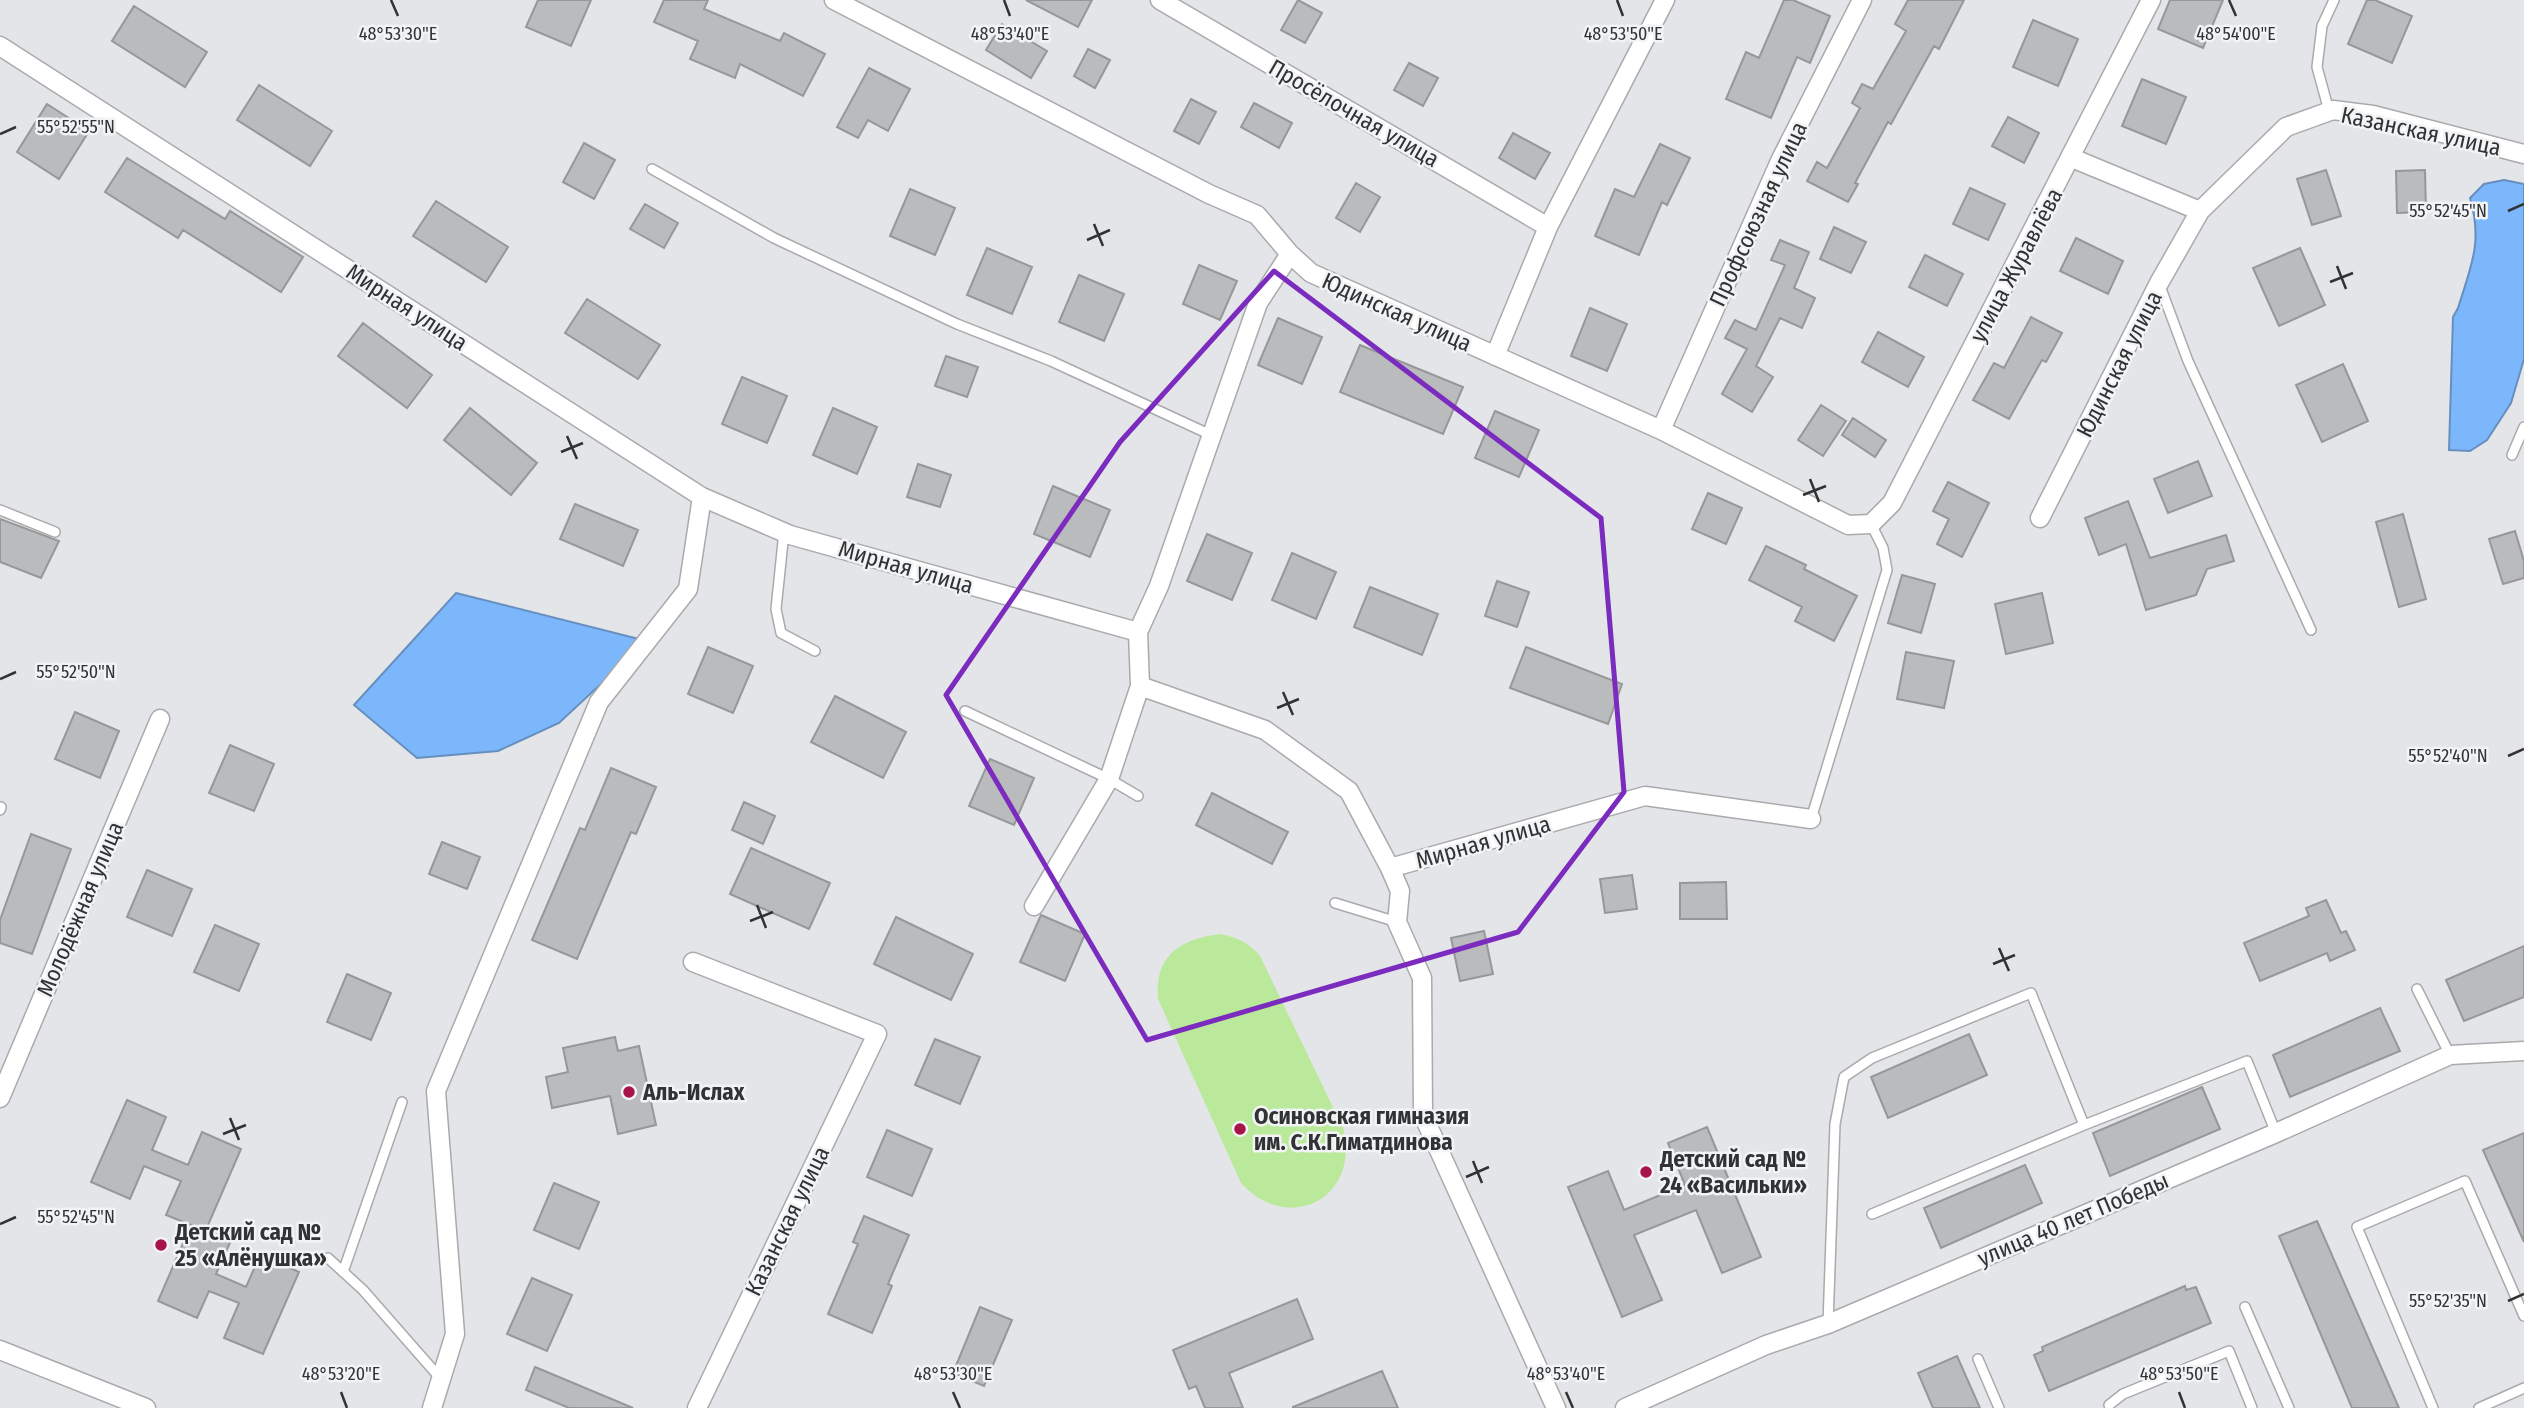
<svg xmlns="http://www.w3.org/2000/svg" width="2524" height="1408" viewBox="0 0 2524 1408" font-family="'Fira Sans Condensed',sans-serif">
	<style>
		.green { fill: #bbe99b }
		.water { fill: #7cb7fb; stroke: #668fbf; stroke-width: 2 }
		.building { fill: #babbbd; stroke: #969799; stroke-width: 2 }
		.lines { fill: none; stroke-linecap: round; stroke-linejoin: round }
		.lane-casing { stroke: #a9aaac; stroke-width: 12 }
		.street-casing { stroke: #a9aaac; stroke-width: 21 }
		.lane { stroke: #fff; stroke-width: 9 }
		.street { stroke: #fff; stroke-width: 18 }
		.marked { fill: none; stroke: #7b2cbf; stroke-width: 5; stroke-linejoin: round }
		.ticks { fill: none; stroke: #313233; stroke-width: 2.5 }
		.poi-dot { fill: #a81447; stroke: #f1f3f5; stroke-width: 2.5 }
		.labels { text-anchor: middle; stroke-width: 5; stroke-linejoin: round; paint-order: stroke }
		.street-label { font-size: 23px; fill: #313233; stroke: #f1f3f5 }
		.poi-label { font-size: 23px; font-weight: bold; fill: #313233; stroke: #f1f3f5; text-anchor: start }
		.ticks-label { font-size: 18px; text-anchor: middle; fill: #313233; stroke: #f1f3f5; stroke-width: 5; stroke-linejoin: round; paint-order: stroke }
	</style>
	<rect width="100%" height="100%" fill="#e4e5e8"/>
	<path class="green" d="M1220,934c17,3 29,9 40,22l83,172c18,69 -53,108 -102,55l-83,-184c-4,-43 22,-60 62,-65z"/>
	<path class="water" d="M2504,180l20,4v175l-13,44 -24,37 -17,11 -21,-1 4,-133 5,-9c13,-42 25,-66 12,-110l14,-14z
		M456,593l191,48 -88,82 -61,28 -81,7 -63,-53z"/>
	<path class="building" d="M538,0h53l-20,46 -45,-19z
		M664,0h44l-4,9 76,32 4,-8 41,21 -22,42 -63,-32 -5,14 -45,-19 8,-18 -44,-19z
		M1026,0h66l-14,27z
		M1298,0l24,13 -17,30 -24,-13z
		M1784,0h9l37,16 -20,47 -13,-6 -26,61 -45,-19 20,-47 13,6z
		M1908,0h56l-25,49 -5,-3 -43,78 -3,-2 -33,61 3,1 -10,18 -41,-21 10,-19 10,6 33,-60 -8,-5 10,-19 11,5 33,-58 -11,-7z
		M2170,0h53l-20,48 -45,-19z
		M2367,0h8l37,16 -20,47 -44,-19z
		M134,6l73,46 -22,35 -73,-46z
		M2033,20l45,19 -20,47 -45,-19z
		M1002,24l45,27 -16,27 -45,-28z
		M1088,49l22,11 -15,28 -21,-12z
		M1409,63l29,15 -15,28 -29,-16z
		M869,68l41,21 -22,42 -20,-11 -10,18 -21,-11z
		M2142,79l44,18 -20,47 -44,-18z
		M259,85l73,46 -22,35 -73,-46z
		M1191,99l25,13 -17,32 -25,-13z
		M1254,103l38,20 -13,25 -38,-21z
		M47,104l42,27 -30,48 -42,-27z
		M2008,117l31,16 -15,30 -32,-17z
		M1513,133l37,20 -15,26 -36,-21z
		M584,143l31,17 -21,39 -31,-17z
		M1660,144l30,14 -23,47 -5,-3 -23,53 -44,-19 20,-47 19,8z
		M127,158l98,61 5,-8 73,46 -22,35 -98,-62 -5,8 -73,-46z
		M2326,170l15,46 -29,9 -15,-46z
		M2425,170l1,42 -29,1 -1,-42z
		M1356,183l24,14 -20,35 -24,-14z
		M1970,188l35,16 -17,36 -35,-16z
		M910,189l45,19 -20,47 -45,-19z
		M436,201l72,46 -22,35 -73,-46z
		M645,204l33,19 -14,25 -34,-19z
		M1834,227l32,15 -15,31 -31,-14z
		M2076,238l47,23 -15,33 -48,-23z
		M1780,240l29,12 -15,36 21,10 -13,30 -22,-10 -24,48 17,11 -21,35 -30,-18 25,-45 -22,-11 10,-18 21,10 29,-65 -14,-5z
		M987,248l45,19 -20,47 -45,-19z
		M2300,248l25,57 -46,21 -26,-58z
		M1925,255l38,19 -16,32 -38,-19z
		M1199,265l38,16 -17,39 -37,-16z
		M1079,275l45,19 -20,47 -45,-19z
		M587,299l73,46 -22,34 -73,-46z
		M1590,308l37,16 -20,47 -36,-15z
		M2031,317l31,16 -16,29 -4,-2 -33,59 -36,-19 21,-37 10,5z
		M1278,318l44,19 -20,47 -44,-19z
		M363,323l69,52 -25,33 -69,-52z
		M1878,332l46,25 -16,30 -46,-25z
		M1360,345l103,42 -20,47 -103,-42z
		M946,356l32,11 -11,30 -32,-11z
		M2343,364l25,57 -46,21 -26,-57z
		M742,377l45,19 -20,47 -45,-19z
		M1821,405l25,16 -23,35 -25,-16z
		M470,408l67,55 -26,32 -67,-55z
		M833,408l44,19 -20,47 -44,-19z
		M1495,411l44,19 -20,47 -44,-19z
		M1853,418l33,22 -11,17 -33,-22z
		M2198,461l14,35 -44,17 -14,-34z
		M918,464l33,11 -11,32 -33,-10z
		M1948,482l41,21 -27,54 -25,-13 12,-25 -16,-8z
		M1053,486l57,24 -20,47 -56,-23z
		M1708,493l34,15 -16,36 -34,-15z
		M2128,501l22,57 76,-23 8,26 -27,8 -11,26 -50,15 -20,-66 -27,11 -14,-37z
		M575,504l63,26 -15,36 -63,-27z
		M2403,514l23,85 -27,8 -23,-85z
		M0,519l59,22 -18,37 -41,-16z
		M2515,531l9,30v17l-21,6 -14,-45z
		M1207,534l45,19 -20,47 -45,-19z
		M1766,546l40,19 -2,4 53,27 -23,45 -39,-20 7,-14 -53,-27z
		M1292,553l44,19 -20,47 -44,-19z
		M1902,575l33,9 -14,49 -33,-10z
		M1497,581l32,11 -12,35 -32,-11z
		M1370,587l68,27 -16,41 -68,-28z
		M2042,593l11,50 -47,11 -11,-50z
		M708,647l45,19 -20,47 -45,-19z
		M1526,647l96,37 -14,40 -98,-36z
		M1906,652l48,9 -10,47 -47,-9z
		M835,696l71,36 -23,46 -72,-36z
		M75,712l44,19 -19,47 -45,-19z
		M230,745l44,19 -20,47 -45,-18z
		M990,759l44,19 -20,47 -45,-19z
		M611,768l45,19 -20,47 -5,-2 -54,127 -45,-19 48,-112 5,2z
		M1212,793l76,39 -16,32 -76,-39z
		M744,802l31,14 -12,28 -31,-14z
		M31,834l40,15 -39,105 -32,-11v-23z
		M442,842l38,15 -13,32 -38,-15z
		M751,848l79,35 -21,46 -79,-35z
		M147,870l45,19 -20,47 -45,-19z
		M1632,875l5,34 -32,4 -5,-34z
		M1726,882l1,37h-47v-36z
		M2326,900l15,33 5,-2 9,19 -25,11 -3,-8 -67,28 -16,-38 65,-27 -3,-8z
		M1041,915l44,19 -20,47 -45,-19z
		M896,917l77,37 -22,46 -77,-36z
		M215,925l44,19 -20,47 -45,-19z
		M1484,931l9,43 -33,7 -9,-43z
		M2524,946v51l-60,24 -18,-41z
		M347,974l44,19 -20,47 -44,-18z
		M2380,1008l20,43 -110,46 -17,-42z
		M1969,1034l18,41 -99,43 -17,-41z
		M615,1037l3,14 21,-5 17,79 -38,9 -8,-38 -58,12 -6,-31 22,-5 -5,-24z
		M935,1039l45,18 -20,47 -45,-19z
		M2202,1087l18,42 -110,47 -17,-43z
		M127,1100l39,17 -14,33 36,15 14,-33 39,17 -33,76 25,11 -17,38 30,13 14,-32 39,17 -36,82 -39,-16 15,-35 -30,-12 -12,27 -39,-17 33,-76 -25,-10 15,-34 -37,-15 -14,33 -39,-17z
		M1707,1127l54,130 -39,16 -26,-63 -62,25 28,65 -40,17 -54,-130 40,-16 16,39 61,-25 -17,-42z
		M887,1130l45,19 -20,47 -45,-19z
		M2524,1133v109l-41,-92z
		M2025,1165l17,38 -101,45 -17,-40z
		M554,1183l45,19 -20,47 -45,-19z
		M864,1216l45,19 -21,49 4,2 -20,47 -44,-19 30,-70 -5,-2z
		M2317,1221l82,187h-47l-73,-172z
		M532,1278l40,17 -25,56 -40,-17z
		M2185,1286l1,4 10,-3 15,36 -162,68 -15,-36 9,-4 -1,-4z
		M1297,1299l16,40 -84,34 14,35h-38l-9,-22 -7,3 -16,-39z
		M980,1307l32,13 -28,66 -31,-13z
		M1957,1356l23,52h-47l-15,-35z
		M535,1367l98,41h-64l-43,-18z
		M1382,1371l16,37h-105v-1z"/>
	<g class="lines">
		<defs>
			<path id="lane" d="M2329,111l-12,-44 5,-41 12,-26
				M652,169l122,69 183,86 94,37 160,74
				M2160,286l28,75 123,269
				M2512,455l12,-28
				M0,510l55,22
				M784,532l-8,77 5,24 34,18
				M965,711l144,68 29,17
				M0,810l1,-3
				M1811,819l76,-249 -4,-22 -12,-24
				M1335,903l62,19
				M2417,989l33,66
				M1872,1214l212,-89
				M328,1258l35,32 78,89
				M343,1272l59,-170
				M2245,1307l44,101
				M1828,1324l7,-200 9,-47 28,-19 159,-65 53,132 163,-64 29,72
				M1978,1359l21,49
				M2109,1405l14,-11 106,-43 23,57
				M2433,1408l-76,-181 108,-46 59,135
				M2479,1408l45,-20"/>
			<path id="street" d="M834,0l375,194 48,21 33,39 21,19 350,157 187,95 23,-1 21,-21 259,-503
				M1160,0l388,227
				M0,46l702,451 88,38 348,97 2,54 125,44 84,61 41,77 255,-72 166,23
				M2072,158l128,53 86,-84 47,-17 40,5 151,39
				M1495,356l53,-129 117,-227
				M1661,430l120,-271 81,-159
				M2040,518l119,-235 41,-72
				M1138,632l21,-46 99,-283 32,-49
				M1390,868l10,23 -3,31 25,56 1,137 133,293
				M1034,906l75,-127 31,-93
				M693,962l184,72 -180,374
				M0,1098l160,-379
				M0,1350l146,58
				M432,1408l23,-74 -19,-243 163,-389 89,-113 14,-92
				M1625,1408l141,-63 62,-21 448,-191 174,-78 74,-4"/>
		</defs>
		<use href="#lane" class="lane-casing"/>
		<use href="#street" class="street-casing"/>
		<use href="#lane" class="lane"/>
		<use href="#street" class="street"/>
	</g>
	<path class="marked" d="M1274,271l327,247 23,274 -106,140 -371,108 -201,-345 174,-253z"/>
	<path class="ticks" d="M391,0l7,16M1004,0l6,16M1617,0l6,16M2229,0l7,16M0,134l16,-7M2508,211l16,-7M1094,224l9,22M1087,240l23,-10M2337,266l9,23M2330,282l23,-9M567,436l10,23M561,452l22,-9M1810,479l9,23M1803,495l23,-9M0,679l16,-7M1283,692l10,23M1277,708l22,-9M2508,756l16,-7M757,905l9,23M750,921l23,-9M1999,948l10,23M1993,964l22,-9M230,1118l9,22M223,1134l23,-9M1473,1161l9,22M1466,1177l23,-10M0,1224l16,-7M2508,1301l16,-7M341,1392l6,16M953,1392l7,16M1566,1392l7,16M2179,1392l6,16"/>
	<g class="poi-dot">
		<circle cx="629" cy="1092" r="7"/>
		<circle cx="1240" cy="1129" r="7"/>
		<circle cx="1646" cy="1172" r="7"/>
		<circle cx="161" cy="1245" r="7"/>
	</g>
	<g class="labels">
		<g class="street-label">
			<text transform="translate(1354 113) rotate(30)" y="8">Просёлочная улица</text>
			<text transform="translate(2421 131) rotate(12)" y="8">Казанская улица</text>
			<text transform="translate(1758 214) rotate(-65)" y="8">Профсоюзная улица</text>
			<text transform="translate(2016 265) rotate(-62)" y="8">улица Журавлёва</text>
			<text transform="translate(407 307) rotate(33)" y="8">Мирная улица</text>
			<text transform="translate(1397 312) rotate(24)" y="8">Юдинская улица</text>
			<text transform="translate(2119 364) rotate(-63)" y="8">Юдинская улица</text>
			<text transform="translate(906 567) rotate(16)" y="8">Мирная улица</text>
			<text transform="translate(1483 842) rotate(-16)" y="8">Мирная улица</text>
			<text transform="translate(80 909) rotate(-67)" y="8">Молодёжная улица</text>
			<text transform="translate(2073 1219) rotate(-23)" y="8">улица 40 лет Победы</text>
			<text transform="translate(787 1221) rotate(-64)" y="8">Казанская улица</text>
		</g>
		<g class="poi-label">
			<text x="643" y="1100">Аль-Ислах</text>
			<text x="1254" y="1124">Осиновская гимназия<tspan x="1254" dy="26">им. С.К.Гиматдинова</tspan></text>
			<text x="1660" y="1167">Детский сад №<tspan x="1660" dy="26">24 «Васильки»</tspan></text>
			<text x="175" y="1240">Детский сад №<tspan x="175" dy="26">25 «Алёнушка»</tspan></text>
		</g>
	</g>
	<g class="ticks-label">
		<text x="398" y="40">48°53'30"E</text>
		<text x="1010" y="40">48°53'40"E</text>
		<text x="1623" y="40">48°53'50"E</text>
		<text x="2236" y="40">48°54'00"E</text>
		<text x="76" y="133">55°52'55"N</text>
		<text x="2448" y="217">55°52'45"N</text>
		<text x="76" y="678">55°52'50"N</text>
		<text x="2448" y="762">55°52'40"N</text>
		<text x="76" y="1223">55°52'45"N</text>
		<text x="2448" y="1307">55°52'35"N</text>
		<text x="341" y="1380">48°53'20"E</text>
		<text x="953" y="1380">48°53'30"E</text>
		<text x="1566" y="1380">48°53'40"E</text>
		<text x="2179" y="1380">48°53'50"E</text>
	</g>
</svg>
